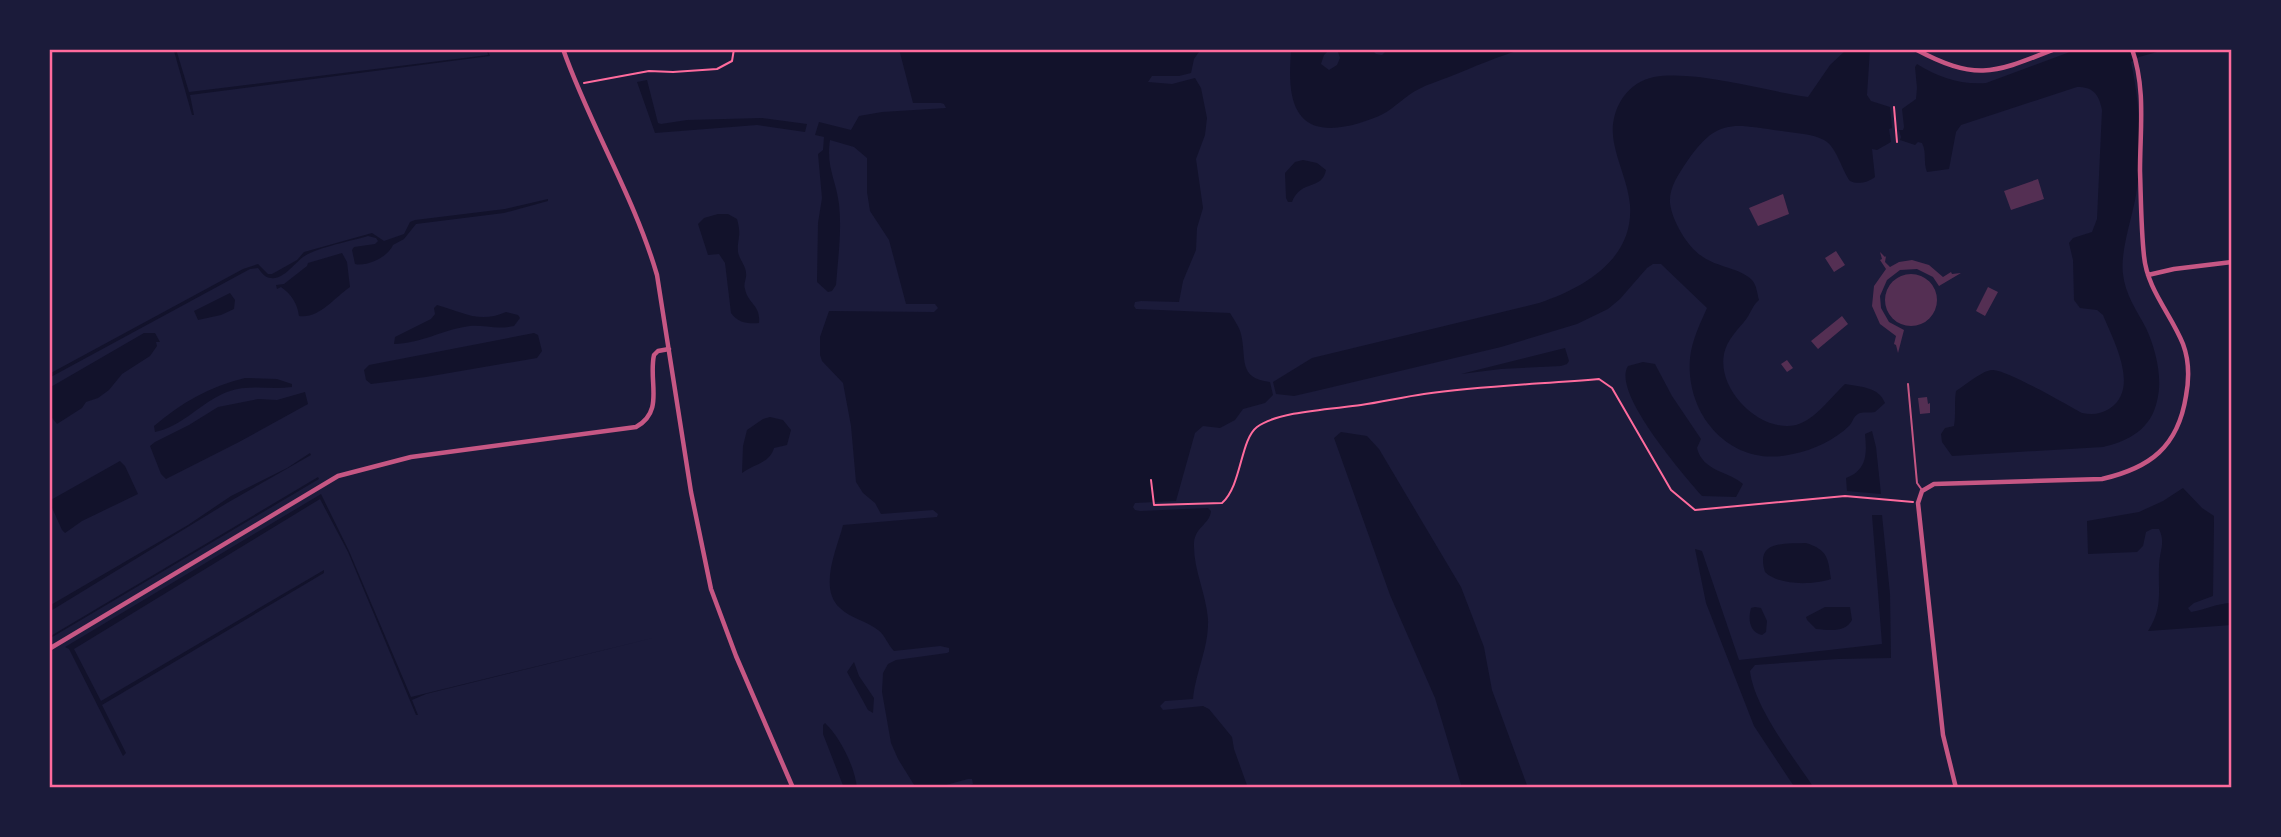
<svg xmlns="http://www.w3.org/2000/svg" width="2281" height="837" viewBox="0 0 2281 837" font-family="'Asap Condensed',sans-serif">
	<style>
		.water { fill: #12122b }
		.building { fill: #542f53 }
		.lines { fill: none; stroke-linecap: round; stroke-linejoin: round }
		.path { stroke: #ff6b9d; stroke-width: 2 }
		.service { stroke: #c65784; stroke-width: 2 }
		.minor { stroke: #c65784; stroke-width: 4.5 }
		.neatline { fill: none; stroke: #ff6b9d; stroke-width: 2.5 }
	</style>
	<rect width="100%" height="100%" fill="#1b1b3a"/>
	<path class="water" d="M176,49l13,43 299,-37 -1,-6 3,7 -300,39 4,20h-2l-18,-64z
		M899,49h302l-7,10 -3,14 -12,3h-27l-4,6 24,2 23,-6 6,10 6,30 -2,17 -9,24 7,49 -6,20 -1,22 -13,31 -4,21 -38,-1 -6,1 -1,4 2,3 94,4c4,7 9,13 11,21 6,24 -4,44 29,48l3,13 -8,8 -22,6 -8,11 -15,8 -17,-2 -8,7 -19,68 -41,2 -2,4 2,3 5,1 68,-3 3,3c-1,13 -16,16 -17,32 -1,26 12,50 14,76 1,29 -12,51 -15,80l-28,2 -5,5 3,4 40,-4 6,3 23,28 2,12 14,39h-290l15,-4 -1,-5h-4l-22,6 -30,3 -18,-29 -7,-16 -9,-51 1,-19 5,-9 8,-4 51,-7 2,-1v-4l-9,-2 -46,5c-6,-6 -9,-16 -16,-21 -11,-9 -28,-12 -38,-22 -22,-20 -3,-59 3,-83l94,-8 1,-3 -5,-4 -52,4 -6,-11 -12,-10 -7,-11 -5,-56 -8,-43 -21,-22 -2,-6v-18l9,-26 105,1 4,-4 -3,-4h-29l-17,-64 -19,-29 -3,-19v-34l-13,-11 -24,-7c-4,28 6,39 9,64 3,27 -1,54 -3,81l-4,6 -4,1 -11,-10 1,-59 4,-25 -4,-44 5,-4 1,-13 -9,-2 4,-13 32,8 8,-14 23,-4 64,-4 -2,-4 -3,-1h-28z
		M1291,49h39l-6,6 -3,9 8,6 8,-5 3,-7 -3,-9h34l5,5 6,1 6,-6h136c-26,7 -50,18 -75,28 -10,4 -21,7 -30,12 -13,6 -23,18 -36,25 -21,10 -63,24 -81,3 -15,-17 -12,-47 -11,-68z
		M1847,49h23l-3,46 4,6 19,6 2,21 -3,1 2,13 -14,8 -5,-1 3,28c-6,5 -17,8 -25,4 -9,-12 -13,-34 -26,-41 -11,-6 -29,-7 -42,-9 -50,-7 -65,-14 -96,32 -8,12 -17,25 -16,40 2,18 18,45 33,54 14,10 37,11 49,23 5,6 5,13 7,20 -6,5 -8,12 -12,18 -9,12 -20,21 -23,36 -7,36 36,79 72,71 19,-5 35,-28 49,-41 16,3 34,3 40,19l-10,9c-5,1 -11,0 -15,1 -6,2 -7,8 -10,12 -15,15 -37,25 -57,29 -60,15 -108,-37 -103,-96 2,-18 10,-34 17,-50l-46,-44h-8l-6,4 -27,31 -12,10 -31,15 -76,23 -181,43 -26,6 -18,-2 -3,-12 39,-24 227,-55c45,-15 95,-44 91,-98 -2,-22 -12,-41 -16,-62 -6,-29 10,-60 40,-66 43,-7 110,14 154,20l22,-32z
		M2078,49h90l-29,8 -8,5c9,43 12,90 5,133 -4,23 -16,57 -13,79 2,20 14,37 23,54 10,22 17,50 11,73 -6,28 -28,40 -54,46l-151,9 -10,-14 -1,-8 4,-6 9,-2c2,-12 0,-23 2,-35 8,-5 28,-22 37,-21 16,1 72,34 89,43 11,2 18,1 27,-4 32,-20 4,-69 -6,-94l-6,-5 -17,-2 -6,-8 -1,-40 -4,-17 4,-5 19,-6 5,-13 5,-109c-3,-16 -9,-23 -25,-23l-116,38 -5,7 -7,37 -22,3c-4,-10 0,-19 -5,-29l-4,-1 -3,3 -15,-5 1,-3 -2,-7h4l1,-3 -2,-18 14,-10 1,-11 -2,-21 2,-3c21,13 43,21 69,19z
		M647,80l11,43 3,1 26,-4 75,-2 45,6 -2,8 -48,-7 -102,8 -18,-51z
		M1303,160l14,3 9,7c-4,21 -25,9 -34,32h-4l-2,-4 -1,-25 10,-11z
		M548,199v2l-44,12 -88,11 -12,15 -11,6c-5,12 -26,22 -38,19l-3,-14 2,-3 21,-3 3,-3 -2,-3 -8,-2c-17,5 -53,12 -65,21 -9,7 -20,23 -32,21 -6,0 -10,-6 -13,-10l-8,1 -201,109v-4l194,-105 15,-5 10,10h4l25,-14 7,-8 68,-19 12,8 20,-7 6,-12 5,-2 90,-11z
		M718,214h10l9,5c5,18 0,19 1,33 1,7 8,14 8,21 1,6 -3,10 -1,16 3,15 16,16 14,34 -11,1 -21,0 -28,-10l-6,-50 -6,-9 -11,1 -10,-31 6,-6z
		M342,253l5,9 3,25c-16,11 -31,32 -51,29 -2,-13 -7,-21 -18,-29l-4,2 -1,-4 8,-1 23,-18 1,-3z
		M230,293l5,7 -1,9 -13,6 -23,5 -4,-9z
		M437,305c26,7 42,19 69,7l12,3 2,3 -6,8c-18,4 -28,-1 -44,0 -26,3 -50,18 -76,18l1,-7 36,-18 4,-5 -1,-6z
		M144,333h11l5,9h-4l1,4 -7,10 -28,18 -13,16 -11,8 -12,4 -4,6 -25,16 -8,-10v-26z
		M534,333l4,2 4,16 -5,7 -111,19 -55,7 -5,-4 -2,-10 5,-5z
		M1565,348l4,13 -2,3 -6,2 -60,3 -40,5z
		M1643,362l12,2 17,32 29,43 -4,9c6,24 32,23 46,36l-7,13 -34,-1c-18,-21 -91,-104 -74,-130z
		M245,378l32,1 15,5v3c-22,3 -44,-3 -65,5 -26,10 -45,35 -72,40l-1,-6c27,-23 56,-40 91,-48z
		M305,392l3,12 -69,38 -73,37 -5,-5 -11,-28 5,-4 34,-17 29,-18 40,-8 19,1z
		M770,417l13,3 8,10 -4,15 -13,3c-4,15 -20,16 -32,25l1,-27 4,-16 16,-11z
		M1872,431l4,16 5,47 -34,-3 -1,-13c21,-8 21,-24 19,-44z
		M1341,432l26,4 12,13 82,138 23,60 8,43 36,98h-66l-27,-90 -45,-103 -56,-157z
		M310,453l1,2 -84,48 -178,109v-6l139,-81 43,-29 56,-28z
		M120,461l5,5 13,28 -56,27 -17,12 -3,-3 -13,-29z
		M318,477l1,2 -270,160v-2z
		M2183,488l19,20 12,8v6l-1,74 -19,7 -6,5 3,4c14,-2 26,-9 41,-9v22l-84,6c15,-23 10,-39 11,-64 0,-15 7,-24 0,-38h-7l-6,3 -3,14 -6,6 -49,2 -1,-33 52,-9 24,-11z
		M321,494l28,57 62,146 242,-59 -227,56 -14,6 6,15h-2l-68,-163 -28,-53 -246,150 27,52 223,-131v3l-222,132 24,48 -3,3 -54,-107 -4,-2z
		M1872,515h10l8,79 1,64 -53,1 -83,6 -5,6c4,36 44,87 64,117h-19l-41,-62 -48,-123 -11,-54 7,2 37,109 143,-16z
		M1806,543c22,7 22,15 25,36 -18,6 -52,7 -66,-7 -10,-32 19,-28 41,-29z
		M1755,607l6,1 6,13 -1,11 -4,3c-13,-3 -14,-16 -11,-27z
		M1825,607h25l2,13c-7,13 -22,10 -36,9l-9,-9 -1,-3z
		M854,662l5,14 15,22 -1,15 -5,-3 -21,-38z
		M825,723c15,14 30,44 32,65h-13l-21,-54v-9z"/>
	<path class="building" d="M2038,179l6,20 -33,11 -7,-19z
		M1783,194l6,20 -31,12 -9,-18z
		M1836,251l9,14 -11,7 -9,-14z
		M1880,252l5,5 1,-1 -1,6 5,5 9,-5 13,-2 17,5 14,12 8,-5 1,2 9,-1 -22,13 -6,-9 -16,-8 -17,1 -13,10 -7,16 1,12 8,14 15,8 -6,23 -2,-8 -2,-1 2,-8 -16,-12 -8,-18 2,-20 12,-17 -6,-9 2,-1z
		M1885 300a26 26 0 1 1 52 0a26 26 0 1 1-52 0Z
		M1988,287l10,5 -13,24 -9,-5z
		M1842,316l6,8 -30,25 -7,-8z
		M1787,360l6,8 -6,4 -6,-8z
		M1927,397l1,7 2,-1v10l-10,1 -2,-16z"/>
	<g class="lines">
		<path class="path" d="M584,83l65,-12 24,1 44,-3 15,-8 2,-12
			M1894,107l3,35
			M1151,480l3,25 68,-2c20,-18 18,-63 35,-76 21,-16 78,-18 104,-22 21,-3 42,-8 63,-11 58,-8 117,-10 175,-15l13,9 59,102 24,20 150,-14 68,6"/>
		<path class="service" d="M1908,384l9,99 5,7"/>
		<path class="minor" d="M563,49c27,77 71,147 94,226l34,217 20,97 25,67 57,132
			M1915,49c62,33 79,24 140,0
			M2148,275l26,-6 58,-7
			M49,649l289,-173 73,-19 225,-30c29,-16 12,-45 18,-72l4,-4 11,-2
			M1956,788l-13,-53 -25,-232 4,-12 12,-7 168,-5c48,-11 76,-32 84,-83 3,-16 3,-36 -3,-52 -12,-30 -36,-55 -39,-88 -3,-28 -3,-57 -4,-85 0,-42 6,-82 -8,-122"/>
	</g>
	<rect width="2281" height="837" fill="none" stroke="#1b1b3a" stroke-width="102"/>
	<rect x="51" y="51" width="2179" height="735" class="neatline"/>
</svg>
